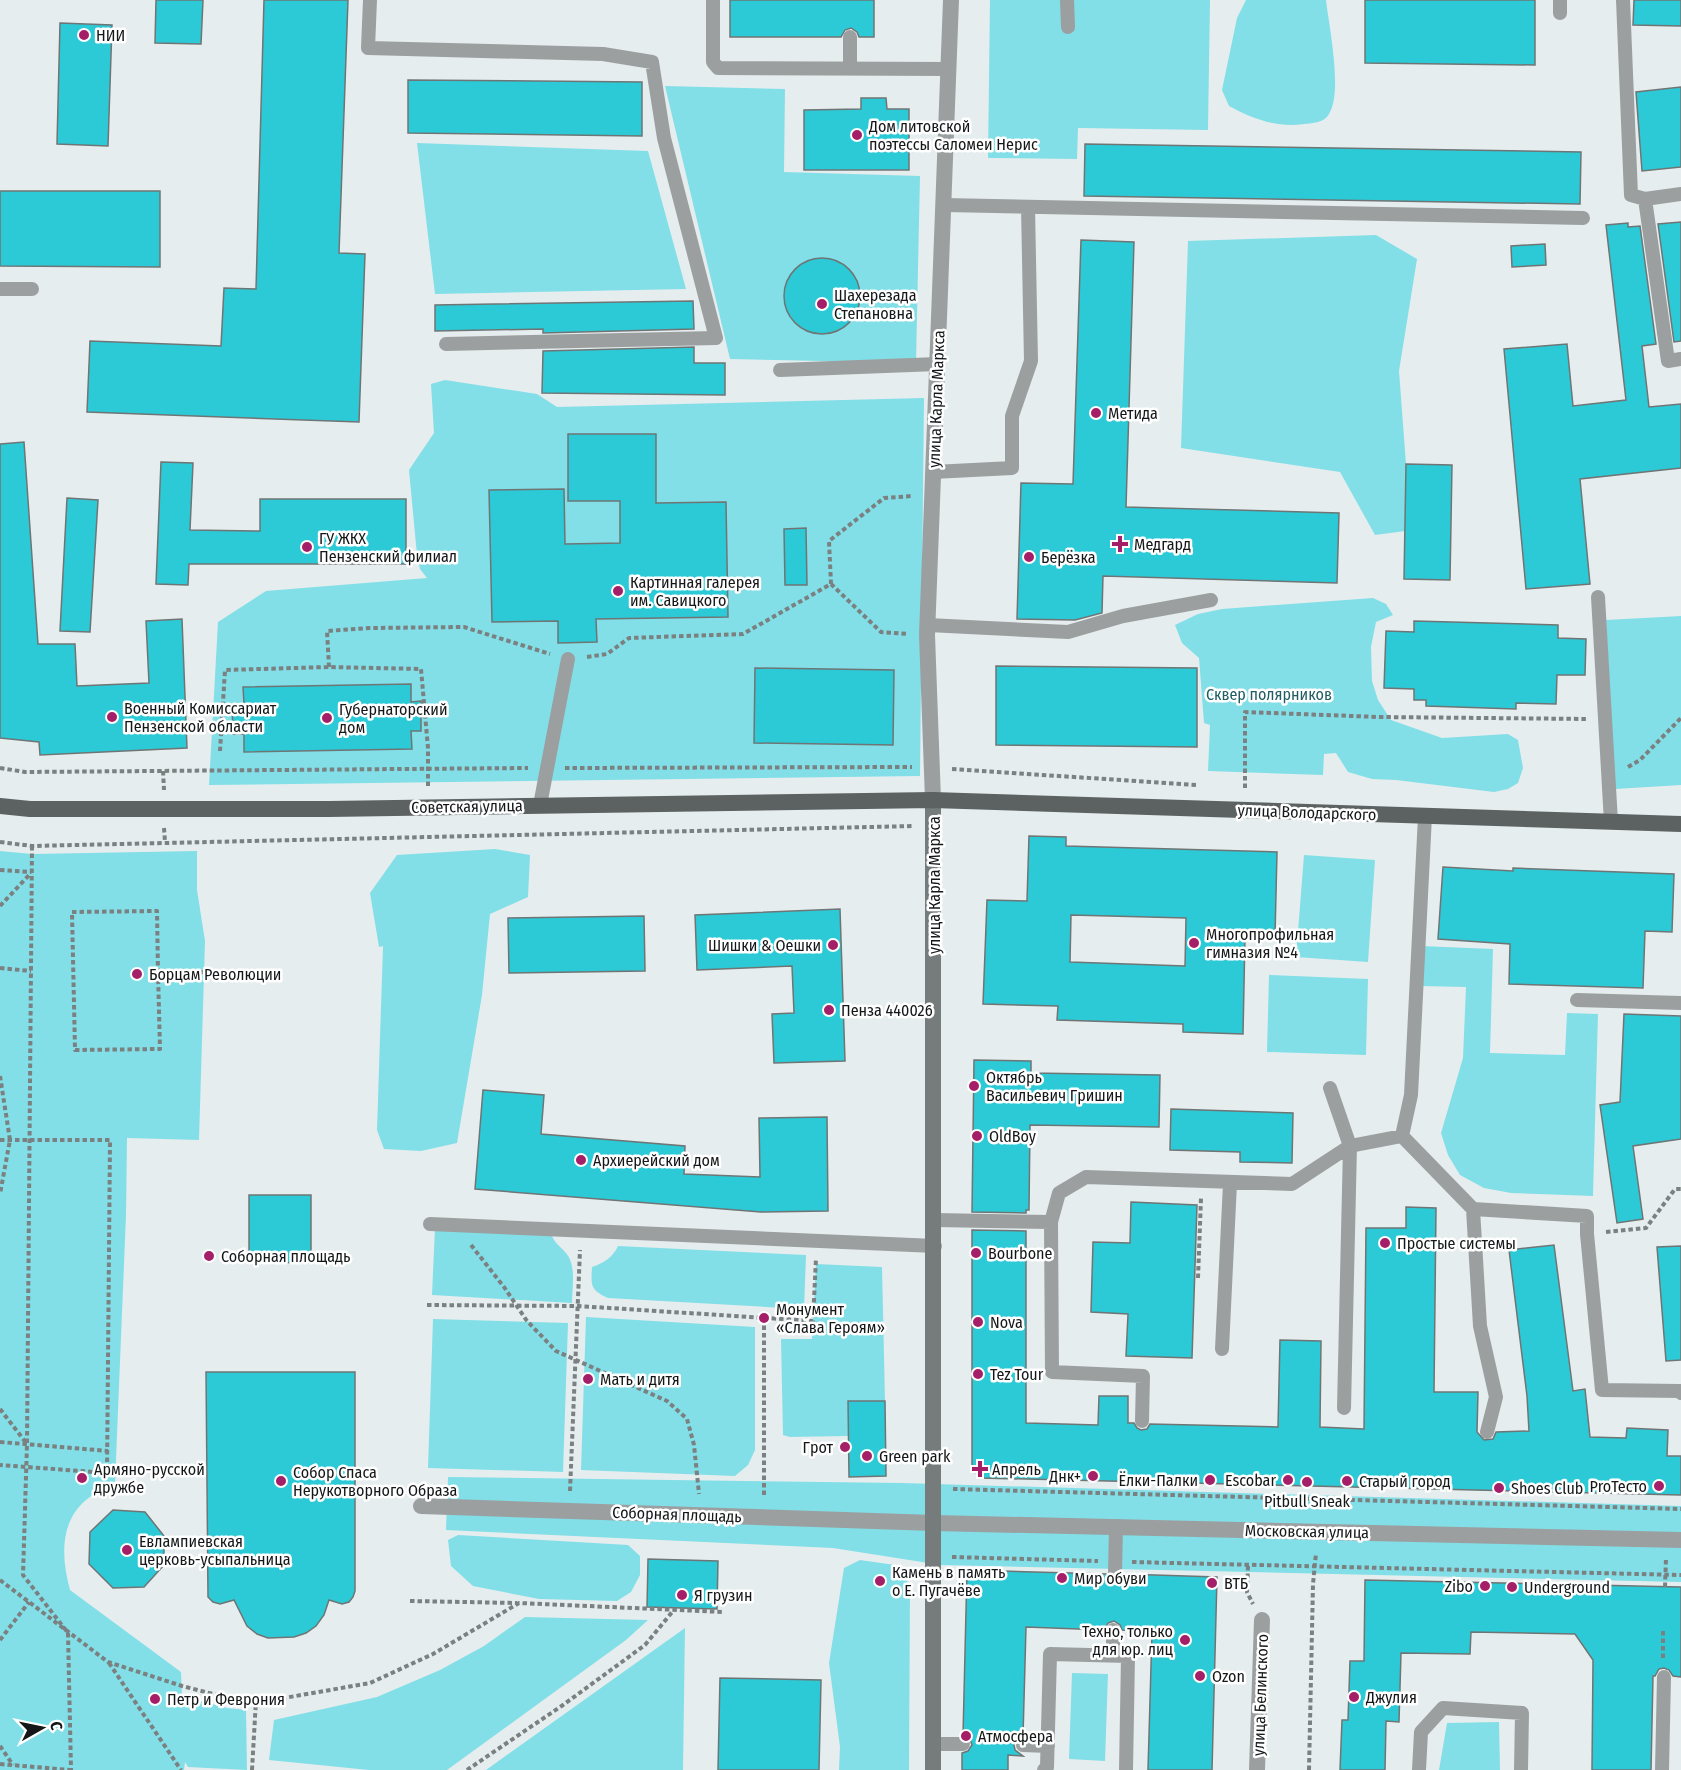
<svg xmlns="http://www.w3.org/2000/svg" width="1681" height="1770" viewBox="0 0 1681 1770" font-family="'Fira Sans Condensed',sans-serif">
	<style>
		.green { fill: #82dfe7 }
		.building { fill: #2ccad6; stroke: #6f7575; stroke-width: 1.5; fill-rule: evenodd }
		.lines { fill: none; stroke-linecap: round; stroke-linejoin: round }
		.path { stroke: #7b8081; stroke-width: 4; stroke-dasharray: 4.5 3; stroke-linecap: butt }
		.service { stroke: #9c9fa0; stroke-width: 14 }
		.pedestrian { stroke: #9c9fa0; stroke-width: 16 }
		.minor { stroke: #9c9fa0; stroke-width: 16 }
		.tertiary { stroke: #9c9fa0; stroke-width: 16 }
		.secondary { stroke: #767b7b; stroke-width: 16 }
		.primary { stroke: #5c6161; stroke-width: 16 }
		.poi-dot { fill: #a51e68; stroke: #fff; stroke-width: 2 }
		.labels { text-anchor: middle; stroke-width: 5; stroke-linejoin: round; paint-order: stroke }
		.poi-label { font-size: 16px; fill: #141617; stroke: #fff; text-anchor: start }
		.street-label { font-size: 16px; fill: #141617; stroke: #fff }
		.park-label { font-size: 16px; fill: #215d62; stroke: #fff }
	</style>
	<rect width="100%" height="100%" fill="#e6edee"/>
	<path class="green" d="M990,0h220l-2,130 -130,-2 -1,31 -89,-1z
		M1246,0h80c3,26 17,92 3,114 -5,9 -16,9 -25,10 -27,4 -51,-5 -75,-18l-7,-16 15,-72z
		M665,86l120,3 -1,83 136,4 -4,187 -186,-4z
		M417,143l231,8 38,138 -251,5z
		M1376,235l41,24 -18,112 7,93 -1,67 -30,4 -35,-63 -159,-24 7,-207z
		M445,380l92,14 20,13 367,-9 -4,378 -711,9 9,-163 48,-31 161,-13 -7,-9 -3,-14 -8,-85 25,-37 -3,-49z
		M1373,598l13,6 7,11 -17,7 -5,25 1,34 6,19 13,20 51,18 66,-4 10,6 5,28 -5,15 -10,6 -14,3 -98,-12 -24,-1 -24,-7 -12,-19 -12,1 -1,21 -115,-4 2,-46 -6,-2 -5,-65 -17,-15 -7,-18 23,-11 24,-5z
		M1681,616v169l-66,4 -9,-169z
		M495,849l35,6 -2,42 -38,17 -8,81 -25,148 -36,8 -37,-2 -7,-19 6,-184 -4,1 -9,-54 27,-38z
		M0,851l32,3 165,-3v39l8,51 -6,199 -72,-2 -1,77 -11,269c-8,4 -18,7 -25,13 -31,22 -29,60 -20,93l111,82 1,24 45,12 19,2 1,60 -59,-3 -3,-5 -1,8h-184z
		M1304,855l71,5 -7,102 -72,-5z
		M1421,946l72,3 -3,104 75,2 2,-42 31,1 -5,182 -82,-3 -27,-5 -24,-13 -12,-20 -7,-22 22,-75 3,-71 -46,-1z
		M1269,975l99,4 -2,76 -99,-3z
		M435,1228l116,5c3,10 8,12 14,19 12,12 7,35 7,51l-140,-8z
		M618,1246l188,9 -2,54 -196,-11c-18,-8 -17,-13 -16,-31 12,-4 21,-10 26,-21z
		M816,1264l66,3 3,134h-36l-1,35 -58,1 -7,-2 -2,-96h31z
		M586,1317l169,10v123l-7,15 -13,11 -154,-6z
		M433,1319l135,4 -5,149 -135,-4z
		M448,1477l454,6 779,23v76l-740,-17 -108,-17 -387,-18z
		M458,1535l170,10 12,11v19l-9,17 -14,9 -78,-2 -66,-13 -22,-20 -3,-26z
		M860,1560l35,5 15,20 -1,185h-70l1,-23 -11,-84 15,-95z
		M525,1617l123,3 -22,20 -179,130h-78l-100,-10 5,-40 103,-23 63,-27 44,-24z
		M685,1628l-2,142h-197z
		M1072,1673l36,1 -3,87 -36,-2z
		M1499,1722l1,48h-61l8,-47z"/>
	<path class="building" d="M156,0h47l-2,44 -46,-1z
		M264,0h84l-9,253 26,1 -6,168 -272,-10 3,-71 131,5 3,-58 32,1z
		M730,0h144v37h-15l-2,-5 -6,-4 -6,2 -4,7h-111z
		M1365,0h170v65l-170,-2z
		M1634,0h47v26l-48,-1z
		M60,23l52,2 -4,121 -51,-2z
		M408,80l234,2v54l-234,-3z
		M1681,87v80l-39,4 -6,-79z
		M861,98h25l1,11h22v61h-105v-60l57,-1z
		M1085,144l496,8 -1,52 -496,-8z
		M0,191h160v76l-160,-1z
		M1681,222v119l-7,1 -16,-118z
		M1628,223v4l12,-1 16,118 -14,2 7,61 32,-3v64l-101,11 10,105 -64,5 -22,-240 63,-5 6,62 53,-6 -20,-175z
		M1081,240l53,2 -8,265 213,6 -2,70 -234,-7 -1,37 -27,7 -58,-1 4,-136 52,1z
		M1545,244l1,21 -34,2 -1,-21z
		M784 296a38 38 0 1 1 76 0a38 38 0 1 1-76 0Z
		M693,301l1,28 -151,4v-4l-108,2v-26z
		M694,347v16h31v32l-183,-2 1,-42z
		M568,434h88v69l70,-1 2,115 -132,2 1,23 -39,1v-22l-66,1 -3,-132 75,-1 1,55 55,-1v-42h-52z
		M24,442l14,202h37l2,42 72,-3 -3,-62 36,-2 5,129 -147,7 -1,-13 -39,-4v-294z
		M161,462l32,1 -3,67 70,1v-32h146v65h-217l-1,21 -32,-1z
		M1406,464l46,1 -2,115 -46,-1z
		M67,498l31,2 -8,132 -30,-1z
		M806,528l1,57h-22l-1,-56z
		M1414,621l144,4v13l28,1 -1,36h-28l-1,29 -40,-1v6l-90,-3v-6h-12v-11l-30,-1 2,-57 28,1z
		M996,666l201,2v79l-201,-2z
		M755,668l139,2 -1,75 -139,-2z
		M411,684v18l10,-1v30h-10l1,18 -168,3v-18h-11l-1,-30h12l-1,-17z
		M1029,836l37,1v9l211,6 -2,84h-30l-2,98 -60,-2v-8l-126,-4 1,-14 -75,-2 4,-104 40,1zM1071,915l115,3 -1,48 -115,-4z
		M1443,867l70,4v-3l161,6 -2,58 -27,-1 -2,57 -134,-4 1,-40 -72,-5z
		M840,909l5,152 -71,2 -2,-49 22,-1 -2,-47 -95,4 -2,-55z
		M644,916l1,55 -136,2 -1,-55z
		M1624,1014l57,2v123l-48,7 10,73 -26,4 -17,-118 20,-3z
		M974,1060l57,1v12l129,2 -1,52 -129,-2 -1,85h-3v3l-54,-1z
		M483,1090l61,5 -3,39 144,12 -1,28 76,3 -1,-59 68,-1 1,94 -67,1 -286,-23z
		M1171,1109l122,4 -1,50 -52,-1v-10l-70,-2z
		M249,1195h62v68l-62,-1z
		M1131,1202l66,3 -5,153 -66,-2 2,-42 -37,-2 2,-70 37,1z
		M1406,1207l30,1 -2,184h44l-1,40 7,8 9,-1 3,-7 33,-1 -2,-35 -18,-146 45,-5 19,146 12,-2 5,48 36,1 1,-10 41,2 -1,26h14v39l-701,-17 -8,-11v-237l54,1v192l72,2 1,-29h29v27h6l3,5 4,2 6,-1 3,-5 128,3 2,-87 41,1 -1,86 44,2 2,-201h40z
		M1681,1246v114l-15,1 -9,-114z
		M206,1372h149v219l-2,6 -4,5 -7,2 -13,-4 -5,15 -8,11 -10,7 -12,4 -26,1 -11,-4 -10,-8 -13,-26 -14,4 -7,-2 -5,-5z
		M848,1401h37l1,75 -37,1z
		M113,1510l32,2 19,24v29l-20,22 -31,1 -24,-24 1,-32z
		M648,1559l70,2 -1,48 -70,-2z
		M967,1570l139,4 1,5 7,4 6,-1 4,-8 93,3 -5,193h-64l4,-138 -30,-2 -2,-5 -6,-4 -6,2 -4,7 -78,-3 -3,109 -7,4 -2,5 1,5 8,6 -15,-1v15h-46v-17l6,-2 4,-6 -2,-6 -7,-4z
		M1365,1580l316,7v90l-8,-1 -4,-6 -5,-2 -5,1 -4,7h-2l-2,94h-59l1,-110 -18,-26 -104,-2 -1,22 -69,-1 -2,69 -13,-1 -1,49h-45l2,-50h6l2,-59h14z
		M720,1678l101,2 -2,90h-101z"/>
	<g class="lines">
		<path class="path" d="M831,584l-2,-43 55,-43 28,-2
			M587,657l20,-3 22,-16 114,-4 88,-50 50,48 27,2
			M329,667l-2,-36 43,-3 94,-1 86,27
			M220,751l5,-81 104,-3 92,2 7,79v40
			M1628,767l12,-7 41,-42
			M0,768l25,4 503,-4
			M565,768l347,-1
			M952,769l244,16
			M163,771l1,19
			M1245,788v-76l134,5 209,2
			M164,828l1,14
			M0,842l32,4 882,-20
			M32,846l-5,598 -4,131 45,58 3,137
			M0,870l31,2
			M0,906l31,-33
			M0,968l31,3
			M158,973l-1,-62 -85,1 3,138 85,-1 -2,-76 46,-1
			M0,1076l10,64 -10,54
			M0,1140h110l-3,333 -107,-8
			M1606,1232l40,-4 29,-39h6
			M471,1245l33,42 23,34 29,30 111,50 20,18 7,26 5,49
			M1198,1278l3,-80
			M427,1305l151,1 235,15 3,-63
			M764,1318v179
			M0,1409l27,35
			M0,1442l108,9
			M953,1489l728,20
			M570,1491l10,-241
			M952,1557l146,4
			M1132,1562l549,13
			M1248,1566l-1,26 6,12
			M0,1580l108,82 74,24 51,13 34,2 103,-18 63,-29 86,-51 205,9
			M1665,1587l1,-29
			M410,1601l107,2
			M1663,1631v29
			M0,1640l29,-38
			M109,1663l72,107
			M0,1746l13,19
			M0,1764l70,6
			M252,1770l4,-70
			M467,1770l96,-65 82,-60 28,-34
			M1309,1770l4,-186 3,-31"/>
		<path class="service" d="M370,0l-2,48 235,6 49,8 12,76 52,200 -270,6
			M713,0v62l5,6 231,1
			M1067,0l1,27
			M1560,0v13
			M1623,0l8,195 14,4
			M850,69v-32
			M1681,194l-36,5 23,162 13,-2
			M944,205l639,13
			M0,289h32
			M780,370l158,-6
			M933,472l79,-4v-52l19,-55 -3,-154
			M1598,597l13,225
			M928,625l140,7 55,-16 88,-16
			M540,805l28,-146
			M1577,1000l104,3
			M1330,1088l20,58 52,-10 71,73 7,117 16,71 -9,35
			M1402,1136l9,-41 14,-279
			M1473,1209l114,7v18l15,156 78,1 1,2
			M934,1220l117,2
			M430,1224l505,22
			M1222,1349l8,-166
			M1142,1421l1,-45 -91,-4 -1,-150 8,-29 27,-16 206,7 58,-38 -6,262
			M1115,1574l1,-48
			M1113,1655v-25
			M933,1744h30
			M1023,1745l25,1
			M1044,1770l3,-3 3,-113 78,2 -2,114
			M1419,1770l2,-38 22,-24 79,5 -1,57
			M1662,1770l2,-93"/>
		<path class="pedestrian" d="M421,1506l513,17 747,17"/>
		<path class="minor" d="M1257,1770l5,-150"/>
		<path class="tertiary" d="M933,800l-6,-165 24,-635"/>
		<path class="secondary" d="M933,1770v-970"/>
		<path class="primary" d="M0,806l30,3h299l604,-9 748,24"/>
	</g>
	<g class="poi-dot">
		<circle cx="84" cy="35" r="6"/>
		<circle cx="857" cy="135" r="6"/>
		<circle cx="822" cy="304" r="6"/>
		<circle cx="1096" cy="413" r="6"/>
		<path d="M1117 535h6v6h6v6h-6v6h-6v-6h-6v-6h6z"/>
		<circle cx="307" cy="547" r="6"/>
		<circle cx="1029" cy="557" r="6"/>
		<circle cx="618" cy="591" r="6"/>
		<circle cx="112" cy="717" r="6"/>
		<circle cx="327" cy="718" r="6"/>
		<circle cx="1194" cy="943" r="6"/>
		<circle cx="833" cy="945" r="6"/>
		<circle cx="137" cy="974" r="6"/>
		<circle cx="829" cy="1010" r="6"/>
		<circle cx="974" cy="1086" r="6"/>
		<circle cx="977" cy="1136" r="6"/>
		<circle cx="581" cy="1160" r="6"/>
		<circle cx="1385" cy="1243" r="6"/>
		<circle cx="976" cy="1253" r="6"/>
		<circle cx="209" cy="1256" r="6"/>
		<circle cx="764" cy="1318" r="6"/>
		<circle cx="978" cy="1322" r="6"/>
		<circle cx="978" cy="1374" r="6"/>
		<circle cx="588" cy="1379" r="6"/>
		<circle cx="845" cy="1447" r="6"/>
		<circle cx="867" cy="1456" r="6"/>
		<path d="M977 1460h6v6h6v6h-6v6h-6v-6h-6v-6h6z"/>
		<circle cx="1093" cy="1476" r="6"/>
		<circle cx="82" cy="1478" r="6"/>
		<circle cx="1210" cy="1480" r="6"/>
		<circle cx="1288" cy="1480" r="6"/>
		<circle cx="281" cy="1481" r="6"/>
		<circle cx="1347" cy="1481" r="6"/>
		<circle cx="1307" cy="1482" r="6"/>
		<circle cx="1659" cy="1486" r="6"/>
		<circle cx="1499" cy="1488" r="6"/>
		<circle cx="127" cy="1550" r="6"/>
		<circle cx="1062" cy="1578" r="6"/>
		<circle cx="880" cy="1581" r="6"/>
		<circle cx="1212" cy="1583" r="6"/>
		<circle cx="1485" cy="1586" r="6"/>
		<circle cx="1512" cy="1587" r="6"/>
		<circle cx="682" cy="1595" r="6"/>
		<circle cx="1185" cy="1640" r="6"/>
		<circle cx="1200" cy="1676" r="6"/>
		<circle cx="1354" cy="1697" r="6"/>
		<circle cx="155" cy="1699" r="6"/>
		<circle cx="966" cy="1736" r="6"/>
	</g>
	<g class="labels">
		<g class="poi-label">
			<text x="96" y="41">НИИ</text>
			<text x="869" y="132">Дом литовской<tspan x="869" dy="18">поэтессы Саломеи Нерис</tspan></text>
			<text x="834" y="301">Шахерезада<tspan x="834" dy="18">Степановна</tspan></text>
			<text x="1108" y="419">Метида</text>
			<text x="319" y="544">ГУ ЖКХ<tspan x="319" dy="18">Пензенский филиал</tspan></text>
			<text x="1134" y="550">Медгард</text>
			<text x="1041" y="563">Берёзка</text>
			<text x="630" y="588">Картинная галерея<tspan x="630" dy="18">им. Савицкого</tspan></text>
			<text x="124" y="714">Военный Комиссариат<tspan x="124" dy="18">Пензенской области</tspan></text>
			<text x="339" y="715">Губернаторский<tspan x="339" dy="18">дом</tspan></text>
			<text x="1206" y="940">Многопрофильная<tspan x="1206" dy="18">гимназия №4</tspan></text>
			<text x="821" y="951" text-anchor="end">Шишки &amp; Оешки</text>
			<text x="149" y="980">Борцам Революции</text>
			<text x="841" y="1016">Пенза 440026</text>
			<text x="986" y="1083">Октябрь<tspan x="986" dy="18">Васильевич Гришин</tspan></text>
			<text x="989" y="1142">OldBoy</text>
			<text x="593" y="1166">Архиерейский дом</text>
			<text x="1397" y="1249">Простые системы</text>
			<text x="988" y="1259">Bourbone</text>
			<text x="221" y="1262">Соборная площадь</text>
			<text x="776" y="1315">Монумент<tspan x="776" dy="18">«Слава Героям»</tspan></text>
			<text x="990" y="1328">Nova</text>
			<text x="990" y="1380">Tez Tour</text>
			<text x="600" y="1385">Мать и дитя</text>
			<text x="833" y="1453" text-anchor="end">Грот</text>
			<text x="879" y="1462">Green park</text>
			<text x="94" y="1475">Армяно-русской<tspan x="94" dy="18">дружбе</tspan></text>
			<text x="992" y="1475">Апрель</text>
			<text x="293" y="1478">Собор Спаса<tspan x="293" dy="18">Нерукотворного Образа</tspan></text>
			<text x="1081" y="1482" text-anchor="end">Днк+</text>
			<text x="1198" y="1486" text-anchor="end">Ёлки-Палки</text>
			<text x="1276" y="1486" text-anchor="end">Escobar</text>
			<text x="1359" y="1487">Старый город</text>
			<text x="1647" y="1492" text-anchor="end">ProТесто</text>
			<text x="1511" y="1494">Shoes Club</text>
			<text x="1307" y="1507" text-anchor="middle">Pitbull Sneak</text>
			<text x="139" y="1547">Евлампиевская<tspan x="139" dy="18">церковь-усыпальница</tspan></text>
			<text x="892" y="1578">Камень в память<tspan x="892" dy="18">о Е. Пугачёве</tspan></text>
			<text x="1074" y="1584">Мир обуви</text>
			<text x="1224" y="1589">ВТБ</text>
			<text x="1473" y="1592" text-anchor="end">Zibo</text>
			<text x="1524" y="1593">Underground</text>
			<text x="694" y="1601">Я грузин</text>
			<text x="1173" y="1637" text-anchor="end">Техно, только<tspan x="1173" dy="18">для юр. лиц</tspan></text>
			<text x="1212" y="1682">Ozon</text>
			<text x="1366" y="1703">Джулия</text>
			<text x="167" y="1705">Петр и Феврония</text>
			<text x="978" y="1742">Атмосфера</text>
		</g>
		<g class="street-label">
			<text transform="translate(936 399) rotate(-88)" y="6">улица Карла Маркса</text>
			<text transform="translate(467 806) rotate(-1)" y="6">Советская улица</text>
			<text transform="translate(1307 812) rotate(2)" y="6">улица Володарского</text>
			<text transform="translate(934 885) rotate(-90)" y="6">улица Карла Маркса</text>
			<text transform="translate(677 1514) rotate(2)" y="6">Соборная площадь</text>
			<text transform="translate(1307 1531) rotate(1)" y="6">Московская улица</text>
			<text transform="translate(1260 1695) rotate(-88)" y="6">улица Белинского</text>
		</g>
		<g class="park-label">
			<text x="1269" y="700">Сквер полярников</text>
		</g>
	</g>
	<g transform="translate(42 1728) rotate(81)" stroke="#ffffff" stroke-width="4.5" paint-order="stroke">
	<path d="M0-4.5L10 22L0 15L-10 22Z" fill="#141617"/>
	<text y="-9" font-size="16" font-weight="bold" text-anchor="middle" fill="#141617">С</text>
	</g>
</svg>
